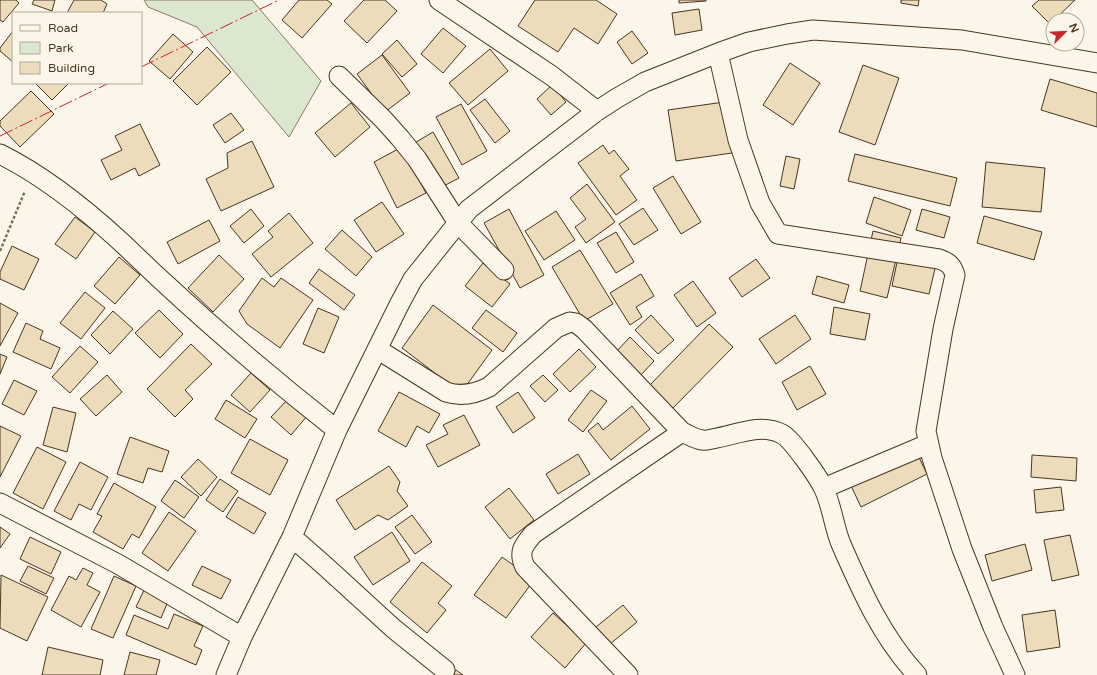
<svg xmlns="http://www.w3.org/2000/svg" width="1097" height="675" viewBox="0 0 1097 675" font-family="'Varela Round',sans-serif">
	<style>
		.green { fill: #dce7d0; stroke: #887966 }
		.building { fill: #ecdcbc; stroke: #4a3520 }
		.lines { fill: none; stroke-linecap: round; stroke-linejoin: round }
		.street-casing { stroke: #4a3520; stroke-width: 21 }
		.path { stroke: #7f6f5c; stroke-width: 2.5; stroke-dasharray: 3 2; stroke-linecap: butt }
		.street { stroke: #fbf6e9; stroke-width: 19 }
		.power { stroke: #c62828; stroke-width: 1; stroke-dasharray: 14 3 2 3; stroke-linecap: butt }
	</style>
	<rect width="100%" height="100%" fill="#fbf6e9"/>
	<path class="green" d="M144,0h108l69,81 -32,56 -92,-110 -49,-20z"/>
	<path class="building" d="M0,0h16l3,3 -16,19 -3,-2z
		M34,0h21l-3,11 -20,-7z
		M74,0h27l6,4 -4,9h-36z
		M299,0h28l5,4 -30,34 -20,-18z
		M364,0h21l12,11 -30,32 -23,-22z
		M535,0h61l21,14 -19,30 -24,-16 -16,24 -40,-26z
		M679,0h27v1l-27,2z
		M901,0h18l-1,6 -17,-3z
		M1039,0h36l-25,24 -18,-18z
		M699,9l3,21 -27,5 -3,-22z
		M443,28l23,18 -23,27 -22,-19z
		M13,31v31l-13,-11v-3z
		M632,31l16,22 -16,11 -15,-22z
		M173,34l20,18 -23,27 -21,-18z
		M397,40l20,24 -15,13 -20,-23z
		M207,47l24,25 -34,33 -24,-24z
		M490,49l18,22 -40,34 -19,-22z
		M382,55l28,38 -25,19 -28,-38z
		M790,63l30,20 -27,42 -30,-20z
		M863,65l36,13 -24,67 -36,-13z
		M1050,79l47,14v34l-56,-17z
		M35,83h34l-17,17z
		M552,85l14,17 -15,13 -14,-16z
		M31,91l23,23 -34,33 -20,-21v-5z
		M485,99l25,32 -15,12 -25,-33z
		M724,102l8,51 -56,8 -8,-51z
		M351,103l19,24 -35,30 -20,-24z
		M461,104l26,47 -25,14 -26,-48z
		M231,113l13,17 -19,13 -12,-18z
		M140,124l20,41 -21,11 -4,-8 -24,12 -10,-20 21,-10 -7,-14z
		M433,132l26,46 -21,11 -25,-45z
		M252,141l22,46 -53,24 -15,-32 22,-11 -1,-15z
		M603,145l6,9 5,-4 15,19 -9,7 17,24 -21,15 -38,-52z
		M402,147l24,46 -29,15 -23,-46z
		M855,154l102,24 -7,28 -102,-25z
		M786,156l14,3 -6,30 -14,-3z
		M986,162l59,6 -4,44 -59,-5z
		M673,176l28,46 -20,12 -28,-46z
		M587,184l28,38 -29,21 -11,-16 11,-8 -16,-21z
		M874,197l37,13 -9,26 -36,-13z
		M382,202l22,32 -28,18 -22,-32z
		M643,208l15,22 -24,15 -15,-21z
		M251,209l13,17 -20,17 -14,-17z
		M509,209l35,66 -24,13 -36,-65z
		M922,209l28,8 -6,21 -28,-8z
		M556,211l19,29 -31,20 -19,-29z
		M289,213l24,30 -42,34 -19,-23 21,-17 -5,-6z
		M984,216l58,16 -8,28 -57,-17z
		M75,217l20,15 -19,27 -21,-15z
		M209,220l11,21 -42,23 -11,-22z
		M342,230l30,27 -16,19 -31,-27z
		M873,231l28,7 -14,60 -27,-7z
		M616,232l18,30 -18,11 -19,-30z
		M12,246l27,13 -15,31 -24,-11v-7z
		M900,248l38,8 -9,38 -37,-8z
		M580,250l33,54 -29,17 -32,-54z
		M219,255l25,24 -31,33 -25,-24z
		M119,257l21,18 -25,29 -21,-18z
		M756,259l14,19 -28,19 -13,-19z
		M483,263l27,21 -18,23 -27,-21z
		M319,269l36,26 -11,15 -35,-27z
		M641,274l13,22 -18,11 6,10 -12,8 -20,-32z
		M817,276l32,9 -5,18 -32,-9z
		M262,278l12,9 7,-9 32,22 -33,48 -33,-24 -8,-13z
		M693,281l23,32 -19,14 -23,-32z
		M85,292l20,16 -24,31 -21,-16z
		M0,303l18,10 -18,33z
		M433,305l59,45 -31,43 -59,-45z
		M834,307l36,7 -5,26 -35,-6z
		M318,308l21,9 -15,36 -21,-9z
		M159,310l24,24 -23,24 -25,-25z
		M486,310l31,23 -14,19 -31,-24z
		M113,311l20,18 -23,25 -19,-19z
		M651,315l23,25 -16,14 -23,-24z
		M795,315l16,24 -35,25 -17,-25z
		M26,323l17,8 -3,8 20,9 -9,21 -38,-17z
		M709,324l24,23 -62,63 -23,-23z
		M630,337l24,24 -15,16 -24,-24z
		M191,344l21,20 -27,26 8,9 -18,18 -28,-28z
		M80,346l18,16 -28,31 -18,-16z
		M579,349l17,18 -26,25 -17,-18z
		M0,354l7,3 -7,17z
		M810,366l16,28 -29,16 -15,-28z
		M251,373l19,17 -20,22 -19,-17z
		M107,375l15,17 -26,24 -16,-17z
		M543,375l15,15 -13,12 -15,-16z
		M14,380l23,11 -13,24 -22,-11z
		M591,390l16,11 -24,31 -15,-12z
		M399,392l41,22 -11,19 -12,-7 -11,21 -28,-16z
		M518,392l17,26 -22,15 -17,-26z
		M289,398l19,17 -17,20 -20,-18z
		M226,400l31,19 -12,19 -30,-19z
		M632,406l18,23 -39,31 -23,-29 10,-8 5,7z
		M53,407l23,6 -9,39 -24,-7z
		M464,415l16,30 -42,22 -12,-22 22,-11 -5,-9z
		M0,426l21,10 -21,41z
		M130,437l39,14 -7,21 -14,-4 -5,15 -26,-9z
		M250,439l38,21 -18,35 -39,-22z
		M912,443l15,31 -66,33 -15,-32z
		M37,447l29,15 -23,47 -30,-16z
		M578,454l12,20 -32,20 -12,-20z
		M1032,455l45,3 -1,23 -45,-4z
		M198,459l19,18 -16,19 -20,-19z
		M80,462l28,15 -17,33 -12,-6 -8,16 -17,-9z
		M389,466l11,16 -3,9 11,15 -20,14 -10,-5 -23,15 -19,-30z
		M220,479l18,12 -15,21 -17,-12z
		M175,480l24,17 -15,21 -23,-17z
		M114,483l42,24 -17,31 -7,-4 -9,15 -30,-17 9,-16 -5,-2z
		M1061,487l3,23 -28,3 -2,-23z
		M509,488l25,32 -24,19 -25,-32z
		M238,497l28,16 -12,21 -28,-17z
		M169,512l27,19 -28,40 -26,-18z
		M412,515l20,27 -17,12 -20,-27z
		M0,527l10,7 -10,14z
		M392,532l18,29 -37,24 -19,-28z
		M1070,535l9,40 -27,6 -8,-41z
		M30,537l31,15 -10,22 -31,-15z
		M1025,544l7,26 -40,11 -7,-26z
		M502,557l32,23 -28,38 -32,-23z
		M422,562l30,24 -14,17 8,7 -19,23 -37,-31z
		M28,566l26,12 -8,16 -26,-13z
		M202,566l29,14 -10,19 -29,-14z
		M83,568l10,5 -6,12 13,7 -19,35 -30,-17 18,-34 7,4z
		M1,575l47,22 -21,44 -27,-13z
		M114,576l22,10 -23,52 -22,-9z
		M145,588l24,11 -8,19 -25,-11z
		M623,605l14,17 -27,22 -14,-17z
		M1055,610l5,37 -33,5 -5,-37z
		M553,613l33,30 -21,25 -34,-31z
		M174,614l29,12 -9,20 8,4 -6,15 -70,-30 8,-20 34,14z
		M48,647l55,13 -3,15h-58z
		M130,652l30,8 -4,15h-32z
		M456,670l7,5h-11z"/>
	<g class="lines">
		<defs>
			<path id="street" d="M439,0l113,76 45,35
				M718,53l20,87 22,63 18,31 161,25c9,3 13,6 16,16l-12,54 -17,102 6,27 30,91 31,78 22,48
				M339,76l44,43 17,19 17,21 41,64 46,47
				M0,154c44,22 83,53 120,87 13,12 26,25 39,37 57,53 117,104 178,152
				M377,349l69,43c15,5 29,2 43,-5l67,-59 14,-6 6,1 8,6 98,103c7,3 13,7 20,8 4,1 10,-1 15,-2 21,-4 44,-15 65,-4 10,5 37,44 42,55 8,17 10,38 17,55 21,48 41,93 76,131
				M824,488l104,-44
				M0,503l118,61 124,73
				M292,537l33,29 69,63 51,41
				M226,675l16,-38 50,-100 45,-107 63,-127 13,-24 56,-70 128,-98 20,-13 28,-16 73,-29 31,-11 38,-8 26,-4 149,10 135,23
				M628,675l-103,-108c-7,-15 -2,-21 8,-33l149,-102"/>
		</defs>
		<use href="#street" class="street-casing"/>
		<path class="path" d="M0,251l25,-60"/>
		<use href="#street" class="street"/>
		<path class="power" d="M141,67l138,-67
			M0,136l109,-53"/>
	</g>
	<rect x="12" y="12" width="130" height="72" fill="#fbf6e9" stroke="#b4a999"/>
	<rect x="20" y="25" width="20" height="6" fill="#fbf6e9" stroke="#b4a999"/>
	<text x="48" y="32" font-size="12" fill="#4a3520">Road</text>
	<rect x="20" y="42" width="20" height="12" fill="#dce7d0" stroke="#b4a999"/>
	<text x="48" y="52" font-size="12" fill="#4a3520">Park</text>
	<rect x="20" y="62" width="20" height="12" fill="#ecdcbc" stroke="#b4a999"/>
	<text x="48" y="72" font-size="12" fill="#4a3520">Building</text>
	<g transform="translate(1065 32) rotate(66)"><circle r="19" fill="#fbf6e9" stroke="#b4a999"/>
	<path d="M0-3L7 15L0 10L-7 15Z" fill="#c62828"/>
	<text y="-6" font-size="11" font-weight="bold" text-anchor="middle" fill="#4a3520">N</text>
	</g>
</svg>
